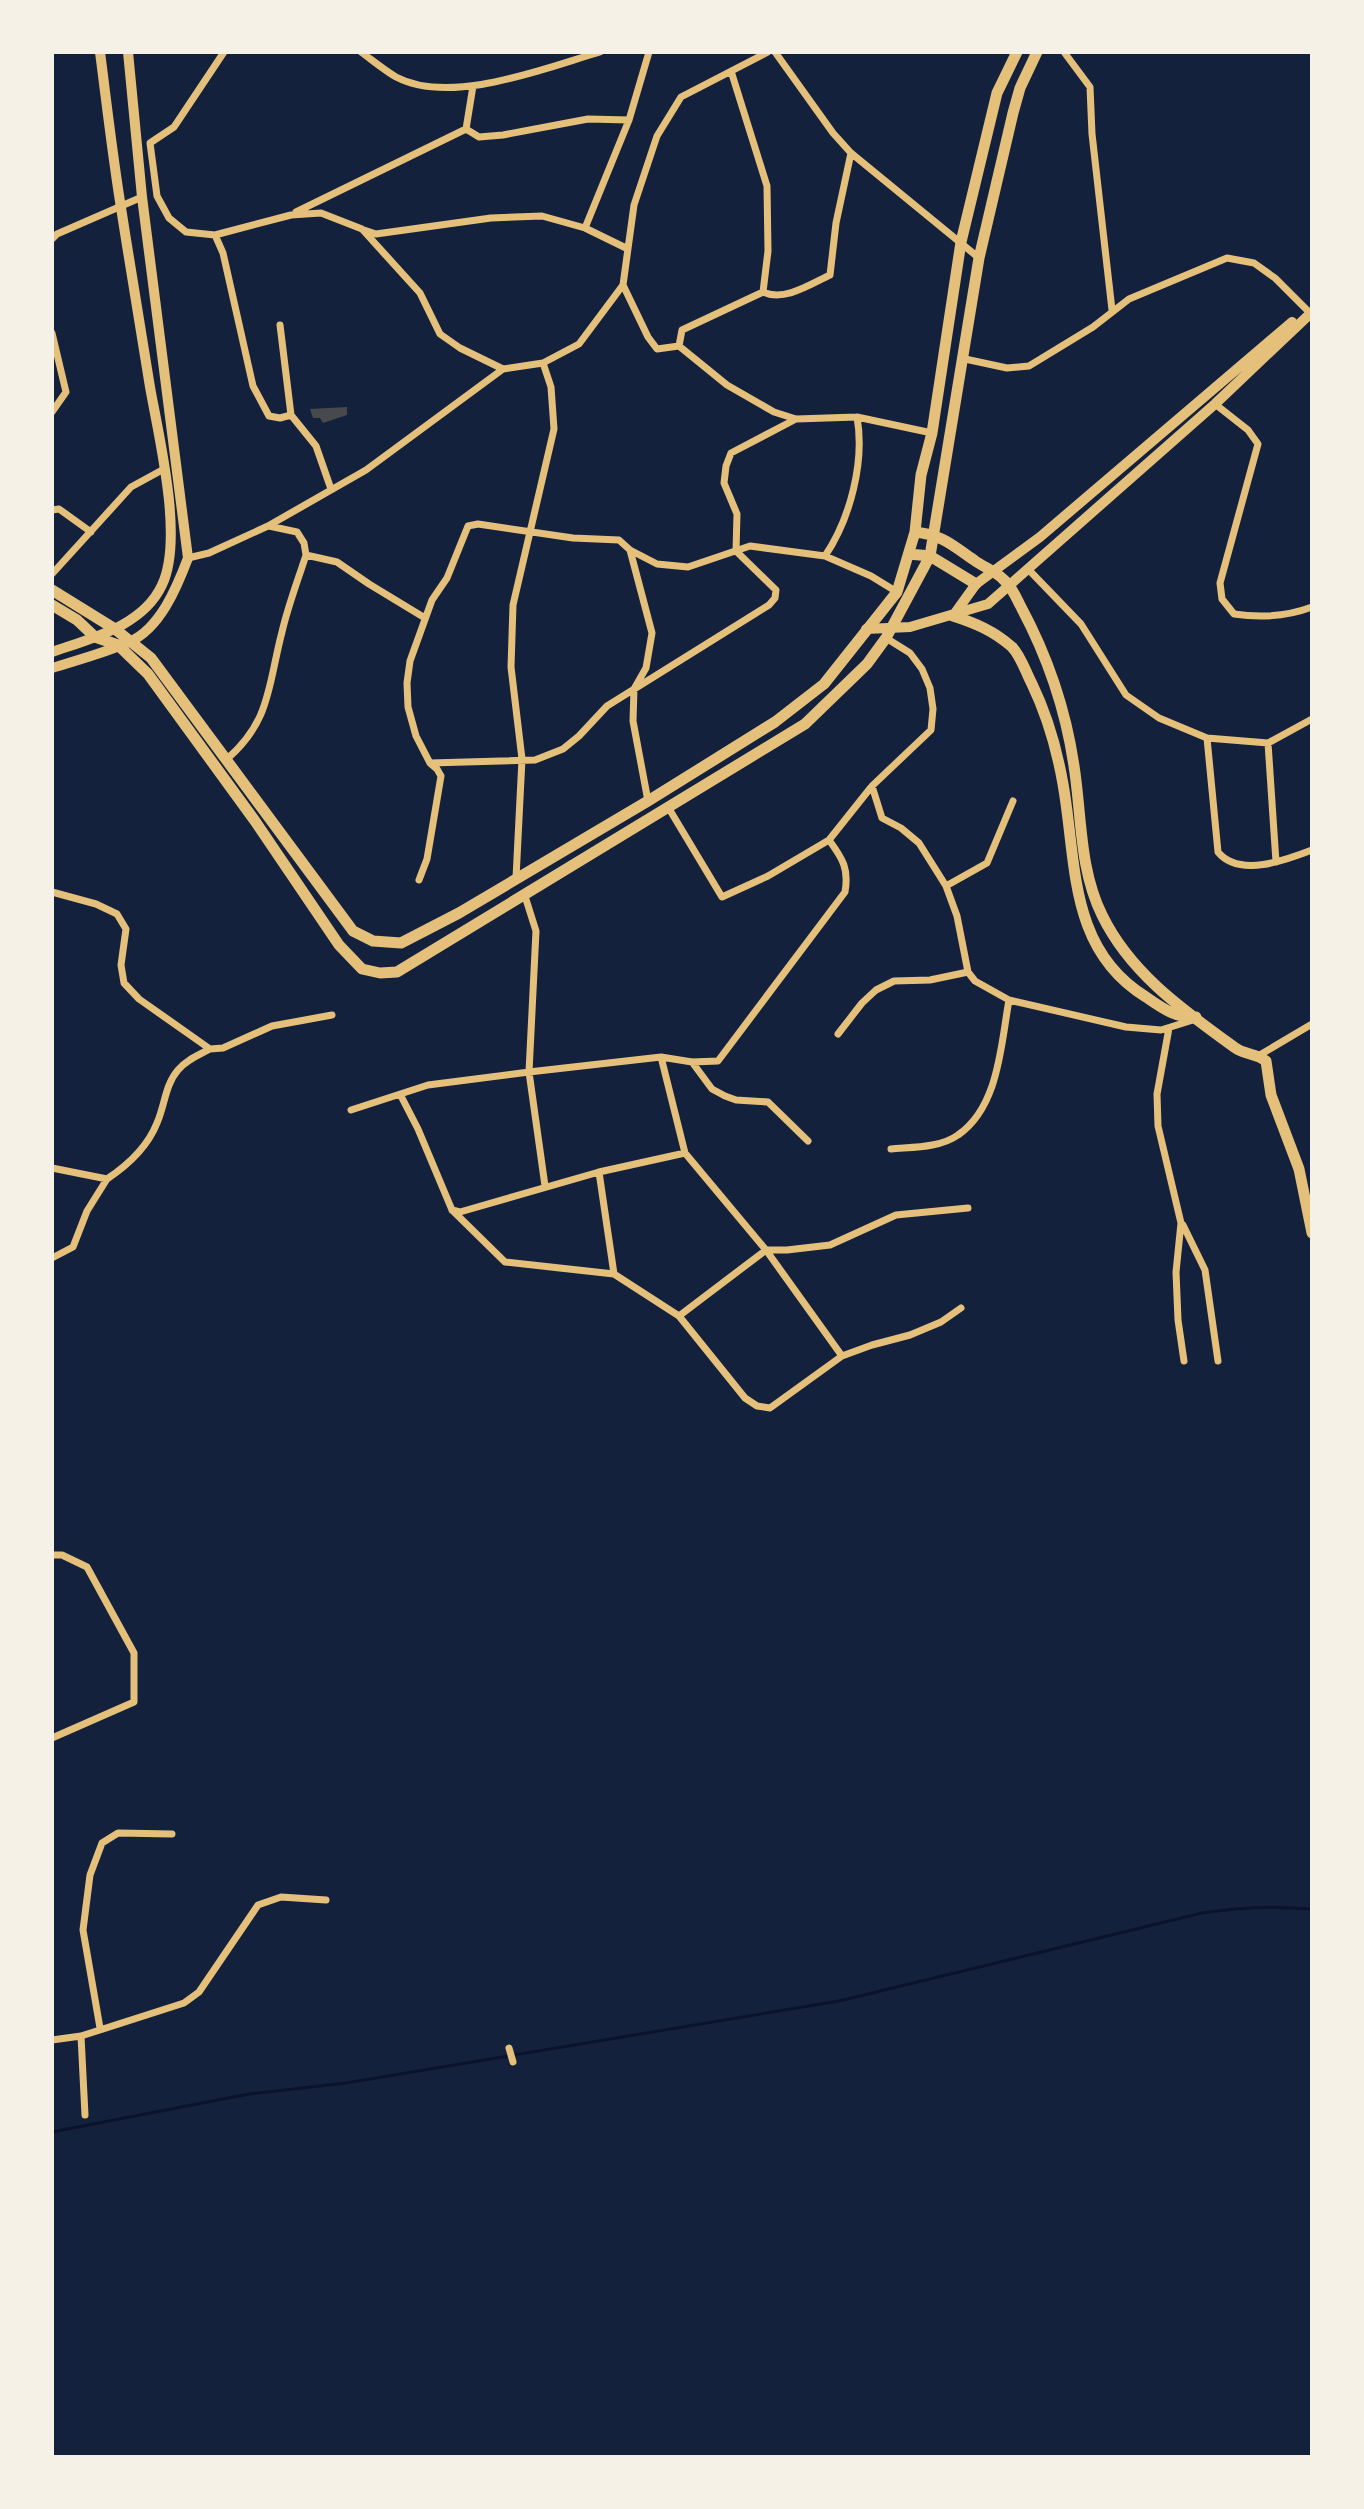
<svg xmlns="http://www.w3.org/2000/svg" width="1364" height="2509" viewBox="0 0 1364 2509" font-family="'PT Sans Narrow',sans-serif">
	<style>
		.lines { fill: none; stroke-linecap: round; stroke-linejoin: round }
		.stream { stroke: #0b132b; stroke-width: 3 }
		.building { fill: #48494c }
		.minor { stroke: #e5c07b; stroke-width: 7 }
		.secondary { stroke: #e5c07b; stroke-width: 10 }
		.primary { stroke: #e5c07b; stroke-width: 11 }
	</style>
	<rect width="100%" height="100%" fill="#14213d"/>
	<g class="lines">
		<path class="stream" d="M52,2132l197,-38 97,-11 493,-82 363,-88c37,-6 72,-7 110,-4"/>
	</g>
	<path class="building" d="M347,407v8l-24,8 -3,-5h-7l-3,-9z"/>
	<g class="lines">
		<path class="minor" d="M224,52l-50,75 -24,16 7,53 12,22 17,14 29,3 76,-20 30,-2 41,16 58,64 20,41 20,14 43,21
			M361,52c11,8 23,18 35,25 55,29 149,-9 204,-25
			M775,52l58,81 18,20 128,105
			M1064,52l26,35 2,47 20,176
			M731,71l36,115 1,65 -5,41
			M466,129l13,8 24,-2 85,-16 41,1
			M296,212l170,-83 7,-43
			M585,228l44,-108 20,-68
			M364,230l12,4 115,-16 51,-2 43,12 41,20
			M215,235l8,18 30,133 16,30 11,2 11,-3 25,31 15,43
			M52,239l5,-5 85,-37
			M623,285l25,52 9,12 22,-3 48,39 47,27 22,7 61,-2 75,16
			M280,325l11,90
			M52,333l14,59 -14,20
			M679,346l3,-16 81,-38c21,10 48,-8 67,-17l6,-52 15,-70
			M965,359l42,9 22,-2 64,-39 36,-28 98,-41 27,5 21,15 37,37
			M1215,404l33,26 10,14 -38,139 2,16 12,15c26,4 54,2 78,-7
			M52,510l7,-1 32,23
			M269,526l28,6 7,11 2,12 31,7 32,22 56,34
			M630,550l22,83 -6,35 -12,21 -1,32 15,80
			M825,556c25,-37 40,-94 32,-139
			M188,558l21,-5 59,-27 98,-56 137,-101 40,-6 36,-19 44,-59 11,-80 23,-69 24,-39 87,-45
			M1028,569l53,55 45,71 33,23 48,20 61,5 44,-24
			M52,574l79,-87 33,-18
			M1207,738l11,114c21,26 68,8 94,-2
			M1268,743l8,119
			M227,759c44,-38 41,-74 55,-127 6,-26 16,-52 24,-77
			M430,763l105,-3 28,-11 16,-13 28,-30 162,-101 6,-7 1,-8 -40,-39 1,-37 -13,-31 2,-17 5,-13 65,-34
			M872,786l10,32 19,10 18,15 27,43 11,30 11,56 7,9 34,19 117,27 35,3 32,-10
			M668,807l54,90 46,-21 61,-36 43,-54 59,-56 2,-21 -3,-21 -8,-19 -12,-16 -24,-15
			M516,878l6,-119 -11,-92 2,-62 41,-176 -3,-42 -8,-24
			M419,880l8,-21 14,-83 -4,-7 -7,-6 -14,-27 -8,-29 -1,-24 3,-22 22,-61 15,-22 21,-52 10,-2 95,14 46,2 11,10 27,14 31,3 62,-21 75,10 46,20 26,16
			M946,886l41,-23 26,-62
			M52,892l44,12 21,10 9,15 -5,36 3,18 15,16 71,50 13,-1 49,-22 60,-11
			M524,893l12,38 -7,141 16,114
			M1169,1028l-12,66 1,32 23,97 -5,49 2,48 6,41
			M838,1034l24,-31 14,-13 18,-9 36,-1 38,-8
			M1258,1056l54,-32
			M661,1057l24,96 81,97 76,106
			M692,1062l20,27 13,7 11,4 32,2 40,39
			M401,1096l17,33 34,81 53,52 109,12 65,42 66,82 12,8 13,2 72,-52 30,-11 38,-10 31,-13 20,-14
			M351,1110l77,-25 101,-13 132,-15 31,5 26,-1 127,-169c4,-23 -2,-33 -16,-52
			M891,1149c21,-2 49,-1 67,-14 41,-28 43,-91 51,-135
			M52,1168l55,11c21,-14 41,-33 50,-56 8,-18 8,-38 21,-53 8,-10 21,-15 32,-21
			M599,1172l15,102
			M452,1210l8,2 139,-40 86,-19
			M1183,1225l22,45 13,91
			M52,1258l21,-11 14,-36 20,-32
			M679,1316l87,-66h21l43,-5 66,-30 72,-7
			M52,1555h10l25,12 47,86v49l-82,36
			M100,2028l-17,-98 7,-55 12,-32 16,-10 54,1
			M81,2036l4,79
			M52,2040l29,-4 103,-33 15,-11 59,-87 23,-8 45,3
			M509,2048l4,14"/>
		<path class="secondary" d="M953,616l23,-32 64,-47 252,-215
			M866,629l44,-2 78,-23 227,-200 97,-92
			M52,652c40,-14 91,-26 110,-67 22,-46 -3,-147 -12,-198 -9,-57 -19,-115 -28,-173 -9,-54 -15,-108 -22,-162
			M52,668c25,-8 53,-15 77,-26 31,-13 48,-55 59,-84l-46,-361 -14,-145"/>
		<path class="primary" d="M915,532c28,3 37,13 59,28 9,7 22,11 30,20 8,7 12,17 16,25 27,50 46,106 54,161 8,51 5,102 28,149 28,58 81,95 132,132 10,8 22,6 32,14l5,34 28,74 13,64
			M909,554l21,2 46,28
			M52,590l63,39 36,29 202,273 20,10 28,2 58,-30 189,-112 127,-79 49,-38 73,-92 18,-60 6,-57 11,-42 29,-191 36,-149 20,-41
			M52,605l25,15 18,17 23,8 30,29 107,147 84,124 23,24 18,4 17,-1 408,-248 62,-60 19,-26 44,-82 49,-298 34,-145 7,-25 17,-36
			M953,616c22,7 41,15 59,31 9,9 14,26 20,37 15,31 25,66 31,100 14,79 5,165 83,213 16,11 29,21 50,20"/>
	</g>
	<rect width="1364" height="2509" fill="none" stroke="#f6f1e7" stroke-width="108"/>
</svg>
